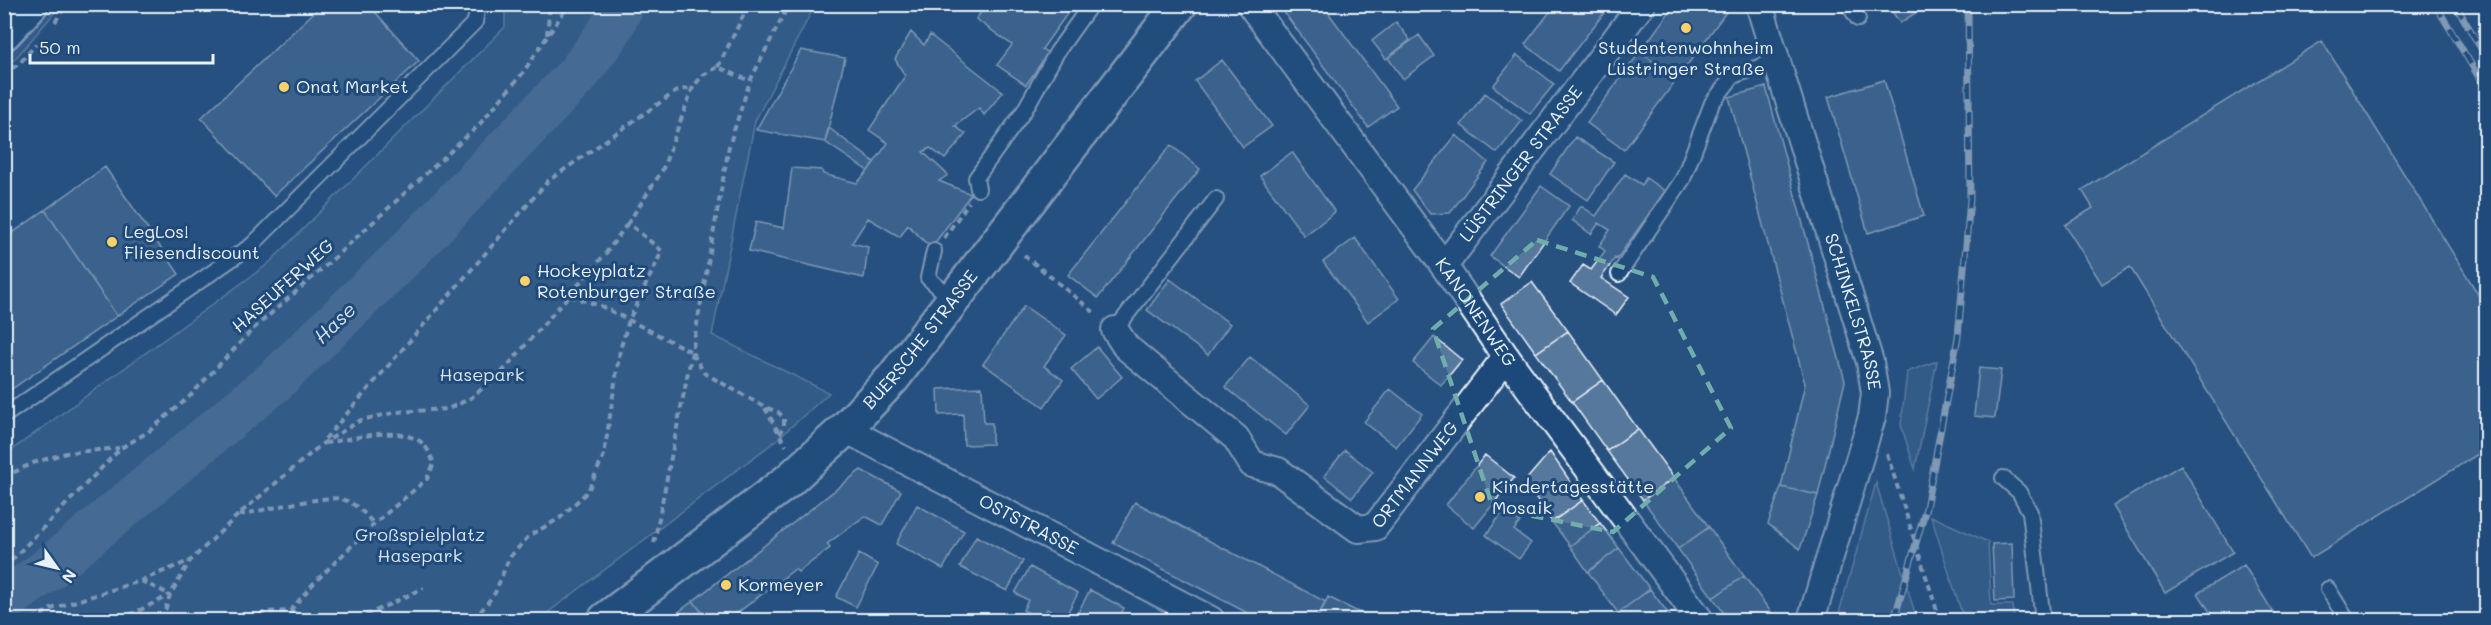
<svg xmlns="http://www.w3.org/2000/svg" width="2491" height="625" viewBox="0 0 2491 625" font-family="Mali,sans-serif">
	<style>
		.green { fill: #436891; stroke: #96acc4; stroke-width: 1.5 }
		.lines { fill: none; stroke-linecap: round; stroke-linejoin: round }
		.river { stroke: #6b8aaa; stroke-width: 44 }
		.building { fill: #57789d; stroke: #e8f1f8; stroke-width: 1.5 }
		.service-casing { stroke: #e8f1f8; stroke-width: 18 }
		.minor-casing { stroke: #e8f1f8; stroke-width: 30 }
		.tertiary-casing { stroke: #e8f1f8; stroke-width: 38 }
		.secondary-casing { stroke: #e8f1f8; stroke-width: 38 }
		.path { stroke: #e8f1f8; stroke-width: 4; stroke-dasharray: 6 4.5; stroke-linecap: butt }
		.service { stroke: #1f4a7a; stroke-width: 14 }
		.minor { stroke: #1f4a7a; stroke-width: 26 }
		.tertiary { stroke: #1f4a7a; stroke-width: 33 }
		.secondary { stroke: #1f4a7a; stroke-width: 33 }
		.rail-casing { stroke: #e8f1f8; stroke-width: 7 }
		.rail { stroke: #1f4a7a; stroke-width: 4.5; stroke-dasharray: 14; stroke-linecap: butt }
		.marked { fill: none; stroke: #71adac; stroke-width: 4.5; stroke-dasharray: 12 8; stroke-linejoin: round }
		.poi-dot { fill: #ffd166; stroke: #1f4a7a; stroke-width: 2 }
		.labels { text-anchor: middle; stroke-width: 6; stroke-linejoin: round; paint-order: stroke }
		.poi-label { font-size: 18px; fill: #e8f1f8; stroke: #1f4a7a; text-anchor: start }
		.street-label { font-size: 18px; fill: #e8f1f8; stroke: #1f4a7a }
		.park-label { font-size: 18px; fill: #d8e3ee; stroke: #1f4a7a }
		.water-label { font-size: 20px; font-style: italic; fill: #d5e2ec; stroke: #1f4a7a }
	</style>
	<rect width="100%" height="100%" fill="#27517f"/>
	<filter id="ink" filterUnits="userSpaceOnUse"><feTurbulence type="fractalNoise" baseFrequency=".0167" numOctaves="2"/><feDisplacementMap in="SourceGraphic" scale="12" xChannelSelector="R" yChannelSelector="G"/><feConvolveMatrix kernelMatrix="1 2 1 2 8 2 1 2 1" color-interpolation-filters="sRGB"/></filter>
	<g filter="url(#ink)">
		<path class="green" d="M51,5h10l-46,54 -10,8v-8z
			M505,5h310l-60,116 -43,214 117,58 -55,49 -236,178h-533v-165l263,-191 237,-237z
			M1937,361l-22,108 -14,-44 6,-53z
			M1876,483l41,137h-80z
			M1931,516l57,26 3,63h22l1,15h-50z"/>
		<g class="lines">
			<path class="river" d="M4,601l43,-31 229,-190 132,-128 171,-179 30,-41 14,-28"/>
		</g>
		<path class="building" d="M323,4h45l51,57 -145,135 -73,-78z
			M987,4h87l-32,45 6,4 -22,32 -29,-20 15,-20 -36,-26z
			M1278,4h44l75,102 -29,21z
			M1556,4h55l-52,67 -34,-27z
			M1675,4h57l-55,75 -37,-27z
			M1887,4h42l-29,19z
			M1396,22l14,18 -24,19 -14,-18z
			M911,32l13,13 6,-10 73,57 -19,23 -5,-7 -24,18 11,8 -21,25 -15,-11 -7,4 25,23 -9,6 32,13 -40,54 -23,-23 -8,12 -32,-19 -16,25 16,4 -4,31 -115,-27 7,-29 28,6 8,-60 30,2 1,4 34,9 11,-12 20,-28 -19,-13 36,-54 -10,-17z
			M1419,35l15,21 -31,23 -15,-21z
			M2322,41l164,266v142l-175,109 -181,-291 -28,17 -37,-59 28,-17 -11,-18z
			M801,50l44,8 -20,84 -69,-12z
			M1640,52l37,27 -53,71 -37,-27z
			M1517,55l37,29 -24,30 -37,-28z
			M1222,60l50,66 -29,21 -48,-66z
			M1884,80l40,136 -56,17 -40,-136z
			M1766,87l79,294 -27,114 -37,-8 24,-103 -76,-287z
			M1485,93l37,28 -25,32 -36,-28z
			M829,128l45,34 -6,9 -43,-29z
			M1456,135l32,27 -38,51 -20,1 -18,-24z
			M1575,137l39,25 -26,38 -38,-26z
			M1171,145l29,24 -102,129 -30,-23z
			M1292,152l43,60 -31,24 -44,-60z
			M105,167l74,107 -62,42 -72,-106z
			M1625,174l17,11 4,-7 19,13 -48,68 -2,-1 -14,20 28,19 -13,18 -46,-32 13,-18 8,5 14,-19 -6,-5 11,-16 -11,-7 -8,11 -19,-14 9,-14 15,10z
			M1541,186l28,20 -50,71 -29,-21z
			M45,210l72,106 -111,77 -2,-154z
			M1355,238l44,61 -31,23 -45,-60z
			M1170,279l60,45 -22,31 -61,-45z
			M1532,282l36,49 -32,22 -35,-49z
			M1024,306l42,29 -22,31 19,14 -19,27 -61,-43z
			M1568,331l35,49 -31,22 -36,-49z
			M1434,337l28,23 -21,25 -28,-22z
			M1097,347l25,30 -26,22 -25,-30z
			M1250,357l60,48 -24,30 -61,-48z
			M1979,368l22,2 -6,48 -21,-2z
			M1603,380l35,49 -31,22 -35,-49z
			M982,387l2,36h8v21l-28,1 -1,-31 -24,1 -1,-26z
			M1390,389l32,25 -26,33 -32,-25z
			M1638,429l36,49 -31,22 -36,-49z
			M1345,450l28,22 -21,26 -28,-22z
			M1550,452l33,48 -31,22 -27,-41z
			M1485,455l29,23 -40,50 -28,-23z
			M2181,465l52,87 -68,41 -52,-87z
			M861,470l40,21 -19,34 -17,-9 -38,28 3,4 -32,24 -3,-3 -67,51h-20l-15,-19z
			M1674,478l35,49 -31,22 -35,-49z
			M1781,487l37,8 -18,54 -32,-25z
			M1583,500l17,23 -30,23 -18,-24z
			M1135,502l191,100 -10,18h-55l-148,-77z
			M917,505l47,26 -21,38 -47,-25z
			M1504,510l16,12 -6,8 17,13 -12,16 -33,-24z
			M1600,523l19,25 -31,24 -18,-26z
			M1709,527l35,49 -31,22 -35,-49z
			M976,536l47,25 -16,30 -47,-24z
			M2012,543l2,57 -19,1 -3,-57z
			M1619,548l31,41 -32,24 -30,-41z
			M859,554l19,11 -22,42 -20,-10z
			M2244,565l34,55h-63l-17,-27z
			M1030,567l48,26 -14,26 -17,-10 -6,11 -18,-10 5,-10 -13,-7z
			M1744,576l33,44h-48l-16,-22z
			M1650,589l23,31h-49l-6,-7z
			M1090,590l34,18 -6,12h-34l-8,-4z
			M1328,597l46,23h-58z
			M693,601l15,19h-40z"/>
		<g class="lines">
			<defs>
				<path id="service" d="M1848,4l10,15
					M978,189l-2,-11 48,-67 33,-59 34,-48
					M934,251l-6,27 25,22
					M1619,274l64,-95 29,-76 21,-27 43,-15
					M1115,330l101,-131
					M4,416l248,-171 223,-223 3,-18
					M2003,478l16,14 11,20 13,108
					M2328,589l19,31"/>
				<g id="minor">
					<path id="s1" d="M1250,4l194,262 62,91 194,263"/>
					<path id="s2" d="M1759,4l111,358 5,31 -3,24 -61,203"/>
					<path id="s3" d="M1444,266l198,-262"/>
					<path id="s4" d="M1115,330l11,17 110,91 16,26 26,7 80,58 17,-2 131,-170"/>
					<path id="s5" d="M845,429l366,191"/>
				</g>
				<path id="tertiary" d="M4,33l27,-29"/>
				<g id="secondary">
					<path id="s6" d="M605,620l183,-139 57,-52 48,-51 287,-374"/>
				</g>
			</defs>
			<use href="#service" class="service-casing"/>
			<use href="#minor" class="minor-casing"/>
			<use href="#tertiary" class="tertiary-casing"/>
			<use href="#secondary" class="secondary-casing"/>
			<path class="path" d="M55,22l12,-18
				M547,35l3,-31
				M718,67l31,-63
				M4,74l16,-11 16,-19
				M944,238l25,-36
				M1024,255l72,59
				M570,296l31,10 91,46 12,21 61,34 13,5 6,6v8l-4,8
				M765,408l21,38
				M325,439l223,-258 127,-89 17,-5
				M1887,454l53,166
				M4,477l29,-14 33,-10 53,-5
				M239,515c21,-4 85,-20 102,-16 14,3 24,15 33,25
				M654,543l38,-191 37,-206 21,-65 39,-77
				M4,568l117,-120 27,-16 41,-35 63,-67 70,-61 156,-143 44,-52 47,-70
				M141,581l28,13
				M290,611l24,9
				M32,620l19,-11 89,-28 49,-20
				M120,620l50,-25
				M162,620l8,-25 20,-34 48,-46 84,-71 39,-24 36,-8 51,-3 23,-11 31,-26 104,-119 22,-30
				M250,620l16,-8 24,-1 23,-27 61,-60 53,-45 7,-16c-4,-8 -7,-18 -16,-23 -27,-14 -64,-1 -93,3
				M356,620l68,-32
				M450,620h11
				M474,620l21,-27 14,-35 20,-22 31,-18 28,-27 16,-36 16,-105 9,-30 33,-69 -34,-28 34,-52 31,-84 10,-12 15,-8 32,14"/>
			<use href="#service" class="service"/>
			<use href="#minor" class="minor"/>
			<use href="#tertiary" class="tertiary"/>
			<use href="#secondary" class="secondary"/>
			<defs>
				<path id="rail" d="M2435,4l51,85
					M2455,4l31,53
					M1894,620l32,-112 32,-171 12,-138 -2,-195"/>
			</defs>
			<use href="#rail" class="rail-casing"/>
			<use href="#rail" class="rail"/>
		</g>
	</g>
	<path d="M0 0H2491V625H0ZM1537,240l116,37 78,151 -118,104 -120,-24 -60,-179z" fill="#27517f" fill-opacity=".55" fill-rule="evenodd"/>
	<path class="marked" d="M1537,240l116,37 78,151 -118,104 -120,-24 -60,-179z"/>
	<g class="poi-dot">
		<circle cx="1686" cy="28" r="6"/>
		<circle cx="284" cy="87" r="6"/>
		<circle cx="112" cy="242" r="6"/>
		<circle cx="525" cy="281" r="6"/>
		<circle cx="1480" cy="497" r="6"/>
		<circle cx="726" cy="585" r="6"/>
	</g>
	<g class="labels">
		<g class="poi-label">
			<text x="1686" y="54" text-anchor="middle">Studentenwohnheim<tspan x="1686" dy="21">Lüstringer Straße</tspan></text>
			<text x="296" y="93">Onat Market</text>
			<text x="124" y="238">LegLos!<tspan x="124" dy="21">Fliesendiscount</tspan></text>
			<text x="537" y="277">Hockeyplatz<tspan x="537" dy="21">Rotenburger Straße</tspan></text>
			<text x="1492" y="493">Kindertagesstätte<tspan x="1492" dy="21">Mosaik</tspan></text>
			<text x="738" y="591">Kormeyer</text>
		</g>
		<g class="street-label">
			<text dy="6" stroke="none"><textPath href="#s3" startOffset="128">LÜSTRINGER STRASSE</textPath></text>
			<text transform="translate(283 286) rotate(-42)" y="6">HASEUFERWEG</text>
			<text dy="6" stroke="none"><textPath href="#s1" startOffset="382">KANONENWEG</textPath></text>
			<text dy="6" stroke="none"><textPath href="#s2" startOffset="322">SCHINKELSTRASSE</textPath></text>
			<text dy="6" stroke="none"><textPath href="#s6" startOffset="424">BUERSCHE STRASSE</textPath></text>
			<text dy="6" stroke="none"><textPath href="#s4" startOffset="402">ORTMANNWEG</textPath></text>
			<text dy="6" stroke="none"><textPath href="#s5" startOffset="207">OSTSTRASSE</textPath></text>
		</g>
		<g class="park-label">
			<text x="482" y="381">Hasepark</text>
			<text x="420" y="541">Großspielplatz<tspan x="420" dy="21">Hasepark</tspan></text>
		</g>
		<g class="water-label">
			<text transform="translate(335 323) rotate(-44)" y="7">Hase</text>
		</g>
	</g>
	<rect width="2491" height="625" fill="none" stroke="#1f4a7a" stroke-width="24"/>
	<rect x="12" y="12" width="2467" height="601" fill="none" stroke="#e8f1f8" stroke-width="2" filter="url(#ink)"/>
	<g transform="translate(57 568) rotate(124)" stroke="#1f4a7a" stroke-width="4.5" paint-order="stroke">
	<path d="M0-4.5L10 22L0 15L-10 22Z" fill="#e8f1f8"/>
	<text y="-9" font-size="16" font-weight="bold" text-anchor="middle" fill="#e8f1f8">N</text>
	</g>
	<path d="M30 54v9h183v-9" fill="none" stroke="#e8f1f8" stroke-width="3"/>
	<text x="39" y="54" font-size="18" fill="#e8f1f8" stroke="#1f4a7a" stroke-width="4.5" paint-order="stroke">50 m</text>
</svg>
